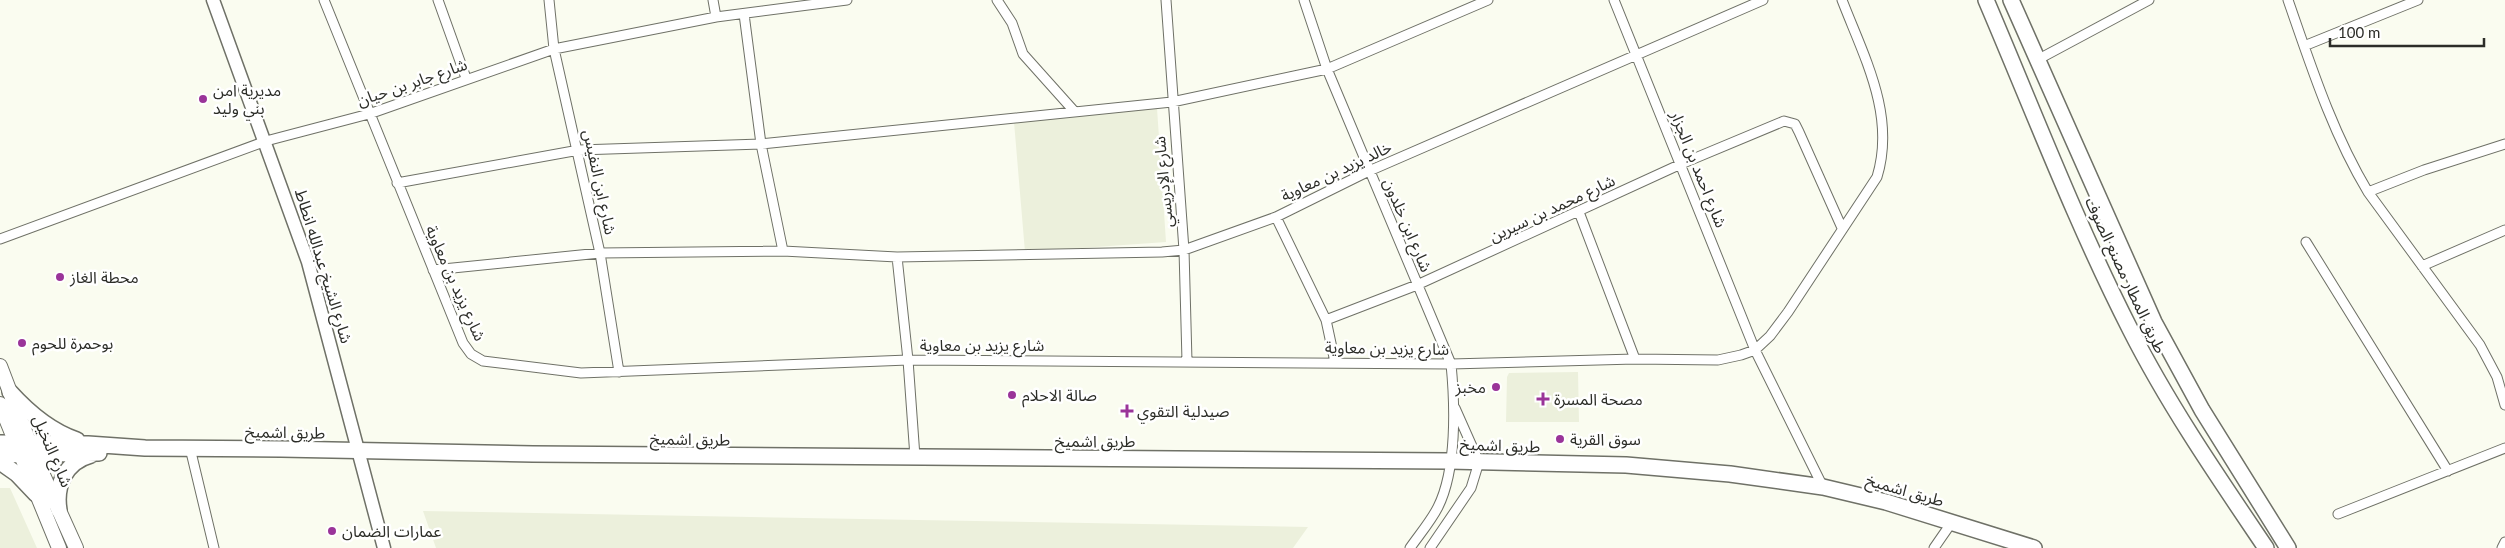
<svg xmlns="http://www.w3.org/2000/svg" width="2505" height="548" viewBox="0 0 2505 548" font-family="Lato,'Noto Sans Arabic',sans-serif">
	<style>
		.built { fill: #ecf0dc }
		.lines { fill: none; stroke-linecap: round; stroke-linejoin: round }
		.minor-casing { stroke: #6f7167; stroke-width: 11 }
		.secondary-casing { stroke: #6f7167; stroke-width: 15 }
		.primary-casing { stroke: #6f7167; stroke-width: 16 }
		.trunk-casing { stroke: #6f7167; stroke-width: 18 }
		.minor { stroke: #fff; stroke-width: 9 }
		.secondary { stroke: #fff; stroke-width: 12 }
		.primary { stroke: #fff; stroke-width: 14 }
		.trunk { stroke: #fff; stroke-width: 15 }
		.poi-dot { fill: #9a3499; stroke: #fff; stroke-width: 2 }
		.labels { text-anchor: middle; stroke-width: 5; stroke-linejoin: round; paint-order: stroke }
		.street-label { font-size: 16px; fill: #2c2d28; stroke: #fff }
		.poi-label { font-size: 16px; fill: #2c2d28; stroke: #fff; text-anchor: start }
	</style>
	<rect width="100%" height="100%" fill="#fafcf0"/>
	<path class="built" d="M1157,108l9,134 -141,10 -11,-130z
		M1578,372l1,50h-73l1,-45 2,-4z
		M0,488h10l27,60h-37z
		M423,511l885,16 -15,21h-857z"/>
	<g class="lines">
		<defs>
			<path id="minor" d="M324,0l139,343 8,11 12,7 98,12 327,-13 543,4 184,-5 83,1 23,-5 14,-5 15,-14 18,-24 89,-135c19,-62 -13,-120 -35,-177
				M438,0l28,78
				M549,0l5,49 46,204 19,119
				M713,0l3,17
				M997,0l15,23 11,31 51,57
				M1166,0l18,250 3,111
				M1304,0l23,69 124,295c4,41 6,105 -13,143 -7,14 -19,28 -28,41
				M1614,0l141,350 68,137
				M2288,0c23,66 44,132 80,192l112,153 17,32 8,28
				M744,14l17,130 22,107
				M2304,46l114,-46
				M2037,60l112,-60
				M397,183l182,-33 182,-6 411,-42 155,-33 161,-69
				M2368,192l56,-22 81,-26
				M1579,212l56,147
				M1276,217l50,103 9,42
				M0,239l266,-98 103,-27 185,-65 162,-32 131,-17
				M2306,242l142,229
				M897,257l11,103 7,97
				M2422,266l83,-36
				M433,270l167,-17 183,-2 114,6 265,-5 22,-2 92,-33 93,-46 394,-171
				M1326,320l91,-35 264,-121 103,-43 11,3 4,8 43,96
				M190,448l24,100
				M2338,514l167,-66
				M1430,548l41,-60 8,-26 -24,-54
				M1934,548l18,-26
				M2502,548l3,-6"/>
			<path id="secondary" d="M213,0l95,262 76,286"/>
			<path id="primary" d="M0,366l34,89 42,93
				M0,404l59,144"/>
			<path id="trunk" d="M1986,0c47,110 90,223 144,329 39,77 88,148 136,219
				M2011,0l143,322 48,88 86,138
				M10,392c19,21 40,39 67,48
				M0,443l88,1 57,4 136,1 252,5 916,7 177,4 104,9 93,13 63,15 148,46
				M0,455l99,-2
				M0,462l17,12 19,20
				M59,510c-4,-24 6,-48 32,-55"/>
		</defs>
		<use href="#minor" class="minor-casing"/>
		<use href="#secondary" class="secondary-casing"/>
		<use href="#primary" class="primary-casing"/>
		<use href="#trunk" class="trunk-casing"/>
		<use href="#minor" class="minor"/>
		<use href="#secondary" class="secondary"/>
		<use href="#primary" class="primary"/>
		<use href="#trunk" class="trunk"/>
	</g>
	<g class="poi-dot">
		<circle cx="203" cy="99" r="5"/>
		<circle cx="60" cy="277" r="5"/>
		<circle cx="22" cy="343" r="5"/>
		<circle cx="1496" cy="387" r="5"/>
		<circle cx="1012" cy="395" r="5"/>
		<path d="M1540.5 391.5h5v5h5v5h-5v5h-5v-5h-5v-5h5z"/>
		<path d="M1124.5 403.5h5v5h5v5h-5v5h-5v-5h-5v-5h5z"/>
		<circle cx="1560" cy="439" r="5"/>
		<circle cx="332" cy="531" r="5"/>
	</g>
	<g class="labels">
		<g class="street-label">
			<text transform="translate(412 82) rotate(-19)" y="6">شارع جابر بن حيان</text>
			<text transform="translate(1699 169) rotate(68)" y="6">شارع احمد بن الجزار</text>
			<text transform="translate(1336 171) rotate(-25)" y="6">خالد يزيد بن معاوية</text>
			<text transform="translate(600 182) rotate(78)" y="6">شارع ابن النفيس</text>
			<text transform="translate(1163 182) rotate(-95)" y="6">شارع الإدريسي</text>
			<text transform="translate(1552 208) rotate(-25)" y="6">شارع محمد بن سيرين</text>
			<text transform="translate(1408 225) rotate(67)" y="6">شارع ابن خلدون</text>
			<text transform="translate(324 266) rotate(73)" y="6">شارع الشيخ عبدالله انطاط</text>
			<text transform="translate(2126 275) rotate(65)" y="6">طريق المطار مصنع الصوف</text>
			<text transform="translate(456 283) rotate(66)" y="6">شارع يزيد بن معاوية</text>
			<text x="982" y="351">شارع يزيد بن معاوية</text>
			<text transform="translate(1387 348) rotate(1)" y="6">شارع يزيد بن معاوية</text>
			<text transform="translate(285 432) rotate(1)" y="6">طريق اشميخ</text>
			<text transform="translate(690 439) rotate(1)" y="6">طريق اشميخ</text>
			<text x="1095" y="447">طريق اشميخ</text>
			<text transform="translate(1500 445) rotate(2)" y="6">طريق اشميخ</text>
			<text transform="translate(53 451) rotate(67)" y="6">شارع النخيل</text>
			<text transform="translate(1905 490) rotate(16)" y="6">طريق اشميخ</text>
		</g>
		<g class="poi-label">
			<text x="213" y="96">مديرية امن<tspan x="213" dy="18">بني وليد</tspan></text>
			<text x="70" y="283">محطة الغاز</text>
			<text x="32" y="349">بوحمرة للحوم</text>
			<text x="1486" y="393" text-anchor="end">مخبز</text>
			<text x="1022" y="401">صالة الاحلام</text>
			<text x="1554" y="405">مصحة المسرة</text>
			<text x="1137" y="417">صيدلية التقوي</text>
			<text x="1570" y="445">سوق القرية</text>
			<text x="342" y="537">عمارات الضمان</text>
		</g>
	</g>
	<path d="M2330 38v8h154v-8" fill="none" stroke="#2c2d28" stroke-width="2.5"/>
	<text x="2338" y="38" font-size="15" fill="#2c2d28" stroke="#ffffff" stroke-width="4" paint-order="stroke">100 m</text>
</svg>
